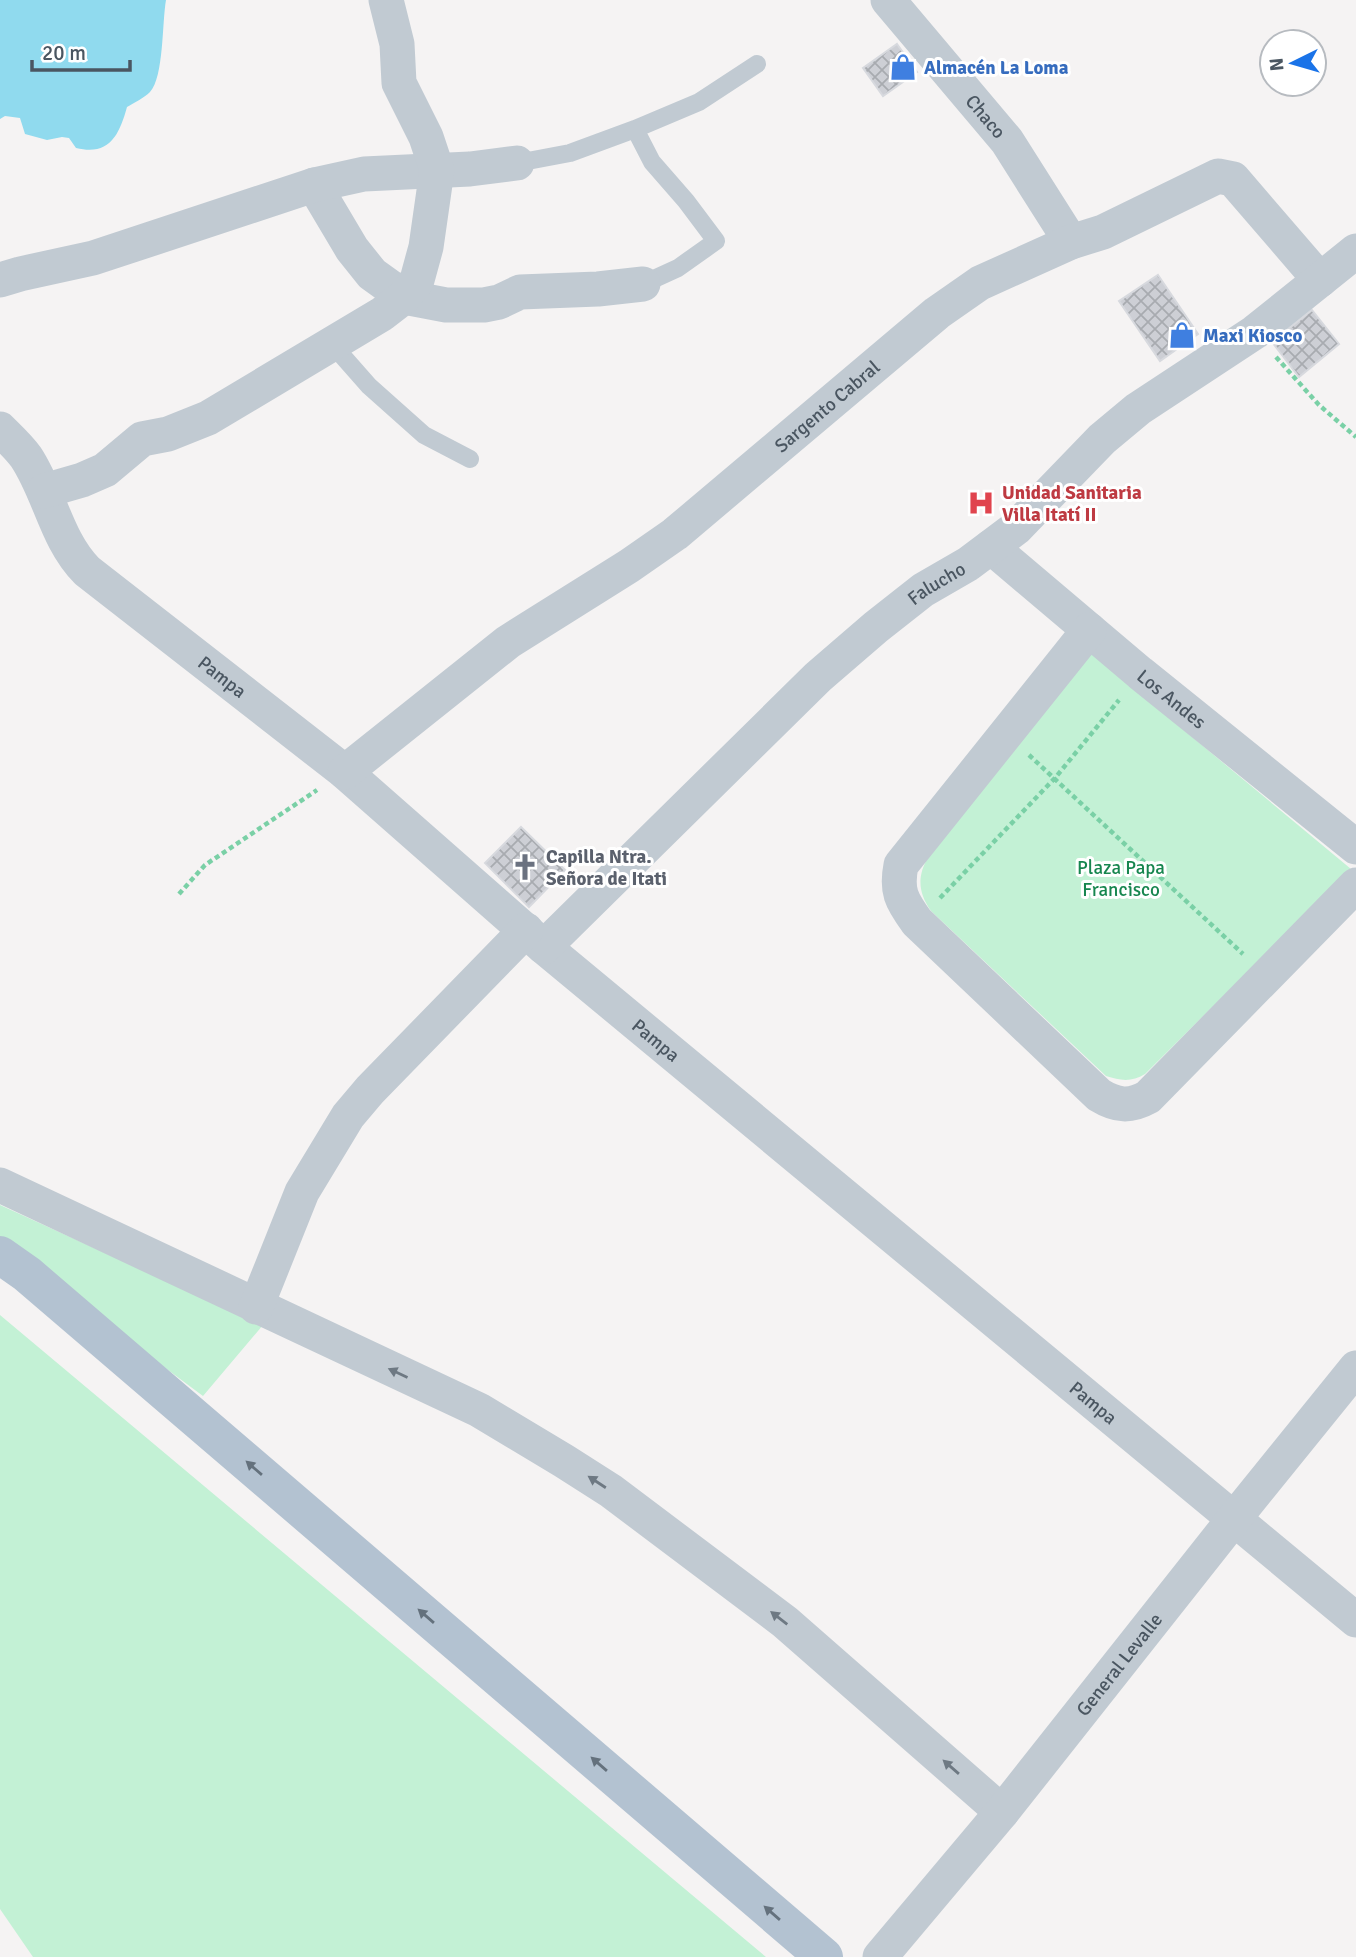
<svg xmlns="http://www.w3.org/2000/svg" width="1356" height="1957" viewBox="0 0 1356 1957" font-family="Signika,sans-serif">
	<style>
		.green { fill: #c3f1d5 }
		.water { fill: #90daee }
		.building { fill: url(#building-cross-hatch); stroke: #d7d9de; stroke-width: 2 }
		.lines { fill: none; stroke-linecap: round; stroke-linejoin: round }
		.path { stroke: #7ad0a6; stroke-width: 4.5; stroke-dasharray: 5 3.5; stroke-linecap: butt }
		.lane { stroke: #c1cad2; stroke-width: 18 }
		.street { stroke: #c1cad2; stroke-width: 35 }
		.primary { stroke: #b3c2d1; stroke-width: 38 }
		.oneway { fill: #6e7983 }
		.oneway2 { fill: #64717d }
		.labels { text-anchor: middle; stroke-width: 6; stroke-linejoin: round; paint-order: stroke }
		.shop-label { font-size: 19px; font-weight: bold; fill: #366cbe; stroke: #fff; text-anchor: start }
		.street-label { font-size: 19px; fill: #4a5661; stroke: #fff }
		.health-label { font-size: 19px; font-weight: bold; fill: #be3a42; stroke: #fff; text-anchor: start }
		.worship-label { font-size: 19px; font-weight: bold; fill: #5b616d; stroke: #fff; text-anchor: start }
		.park-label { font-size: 19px; fill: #17864f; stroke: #fff }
	</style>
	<defs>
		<pattern id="building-cross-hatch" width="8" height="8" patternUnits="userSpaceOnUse" patternTransform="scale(1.75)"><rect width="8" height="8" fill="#cdcfd5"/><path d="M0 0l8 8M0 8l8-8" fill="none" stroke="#a8abb0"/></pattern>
	</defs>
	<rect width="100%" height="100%" fill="#f5f3f3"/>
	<path class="green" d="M1091,653l260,216 -206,205c-13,8 -24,7 -39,2l-175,-165c-13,-19 -14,-34 -3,-54z
		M0,1205l263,120 -60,71 -203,-151z
		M0,1315l766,642h-733l-33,-48z"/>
	<path class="water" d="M0,0h166c-4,22 -2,77 -16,92 -6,6 -16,11 -23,15 -8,29 -18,49 -51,41l-7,-10 -7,-1 -15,3 -22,-6 -5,-16 -15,-2 -5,3z"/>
	<path class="building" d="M897,44l20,28 -34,24 -20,-28z
		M1158,275l40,59 -38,27 -41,-60z
		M1312,310l27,34 -40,33 -27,-35z
		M521,827l44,43 -36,37 -44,-44z"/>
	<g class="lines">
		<path class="path" d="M1276,357l43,48 37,32
			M1029,755l214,199
			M179,894l26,-29 112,-75
			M940,898l115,-120 64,-78"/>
		<path class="lane" d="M635,129l17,33 34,39 30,40 -38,27 -35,16
			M517,163l53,-10 65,-24 64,-27 58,-38
			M332,344l37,42 55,49 46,24"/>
		<g class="street">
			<path id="s1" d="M888,0l119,141 64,101"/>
			<path d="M314,185l38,64 20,25 32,23 42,8h38l15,-3 21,-10 78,-3 45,-5"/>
			<path d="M0,280l20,-6 73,-16 221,-73 50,-11 106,-5 47,-6"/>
			<path id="s2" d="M0,429c9,9 19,18 26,28 24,36 30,83 61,114l258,201 199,175 812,673"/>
			<path d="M44,491l38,-11 23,-10 37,-31 26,-5 40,-16 174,-104 22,-17 13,-17 9,-33 11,-77 -11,-33 -27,-54 -2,-39 -11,-44"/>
			<path id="s3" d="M991,547l149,126 216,174"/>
			<path d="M1089,630l-188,235c-5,26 0,35 16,57l182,173c18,11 31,12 49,2l208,-212"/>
			<path id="s4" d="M345,772l163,-130 121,-76 46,-32 262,-221 43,-30 91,-41 32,-10 115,-56 15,3 87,101"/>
			<path id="s5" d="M544,947l274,-270 58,-50 47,-37 45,-26 48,-36 86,-89 36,-30 117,-77 101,-81"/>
			<path d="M0,1185l479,225 85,51 47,30 174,131 217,190"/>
			<path d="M256,1307l46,-115 46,-76 22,-26 156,-160"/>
			<path id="s6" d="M880,1957l122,-145 231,-292 123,-152"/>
		</g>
		<path class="primary" d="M0,1255l27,19 797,683"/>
	</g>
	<defs><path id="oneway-solid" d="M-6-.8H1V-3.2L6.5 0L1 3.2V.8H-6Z" transform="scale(1.75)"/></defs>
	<g class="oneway">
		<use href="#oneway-solid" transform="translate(398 1373) rotate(-155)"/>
		<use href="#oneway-solid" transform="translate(597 1482) rotate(-147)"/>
		<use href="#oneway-solid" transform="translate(779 1618) rotate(-142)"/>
		<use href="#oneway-solid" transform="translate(951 1767) rotate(-139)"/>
	</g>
	<g class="oneway2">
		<use href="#oneway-solid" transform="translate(254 1468) rotate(-139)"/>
		<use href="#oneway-solid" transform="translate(426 1616) rotate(-139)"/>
		<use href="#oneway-solid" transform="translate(599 1764) rotate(-139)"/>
		<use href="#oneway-solid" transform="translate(772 1913) rotate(-139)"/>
	</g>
	<defs>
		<symbol id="shop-bare" viewBox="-9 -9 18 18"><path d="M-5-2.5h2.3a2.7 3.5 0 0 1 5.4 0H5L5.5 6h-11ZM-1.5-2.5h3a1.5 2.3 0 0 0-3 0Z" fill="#3f7fe0" stroke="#fff" stroke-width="2.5" paint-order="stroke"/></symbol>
		<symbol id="hospital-bare" viewBox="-9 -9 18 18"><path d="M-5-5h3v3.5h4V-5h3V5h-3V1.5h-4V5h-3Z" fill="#e0444e" stroke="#fff" stroke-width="2.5" paint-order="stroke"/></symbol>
		<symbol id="church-bare" viewBox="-9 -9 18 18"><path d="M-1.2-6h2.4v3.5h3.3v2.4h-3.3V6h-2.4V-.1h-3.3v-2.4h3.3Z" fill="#6b7280" stroke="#fff" stroke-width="2.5" paint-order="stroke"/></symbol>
	</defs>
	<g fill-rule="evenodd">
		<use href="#shop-bare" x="884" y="48" width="38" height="38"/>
		<use href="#shop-bare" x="1163" y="316" width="38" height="38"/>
		<use href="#hospital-bare" x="962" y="484" width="38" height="38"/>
		<use href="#church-bare" x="506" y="848" width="38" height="38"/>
	</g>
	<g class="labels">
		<g class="shop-label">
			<text x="924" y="74">Almacén La Loma</text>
			<text x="1203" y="342">Maxi Kiosco</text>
		</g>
		<g class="street-label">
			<text dy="7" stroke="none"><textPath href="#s1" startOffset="152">Chaco</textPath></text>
			<text dy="7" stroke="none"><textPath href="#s4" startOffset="606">Sargento Cabral</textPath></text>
			<text dy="7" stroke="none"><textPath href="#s5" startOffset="536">Falucho</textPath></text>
			<text dy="7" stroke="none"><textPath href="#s2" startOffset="340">Pampa</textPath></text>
			<text dy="7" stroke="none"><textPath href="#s3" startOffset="236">Los Andes</textPath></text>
			<text dy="7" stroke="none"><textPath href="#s2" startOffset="906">Pampa</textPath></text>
			<text dy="7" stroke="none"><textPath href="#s2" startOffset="1474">Pampa</textPath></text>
			<text dy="7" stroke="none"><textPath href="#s6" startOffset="378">General Levalle</textPath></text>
		</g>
		<g class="health-label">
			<text x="1002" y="499">Unidad Sanitaria<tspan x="1002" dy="22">Villa Itatí II</tspan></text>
		</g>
		<g class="worship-label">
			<text x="546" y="863">Capilla Ntra.<tspan x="546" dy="22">Señora de Itati</tspan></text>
		</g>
		<g class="park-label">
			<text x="1121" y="874">Plaza Papa<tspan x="1121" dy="22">Francisco</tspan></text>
		</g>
	</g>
	<g transform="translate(1293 63) rotate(265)"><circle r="33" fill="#ffffff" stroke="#b7bbc0" stroke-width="2"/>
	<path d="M0-5L12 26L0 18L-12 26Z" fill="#1a73e8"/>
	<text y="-10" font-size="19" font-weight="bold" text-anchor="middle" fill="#4a5661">N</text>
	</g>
	<path d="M32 60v10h98v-10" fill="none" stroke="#4a5661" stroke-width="3.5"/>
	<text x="42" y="60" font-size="21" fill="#4a5661" stroke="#ffffff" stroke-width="5" paint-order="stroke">20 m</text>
</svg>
